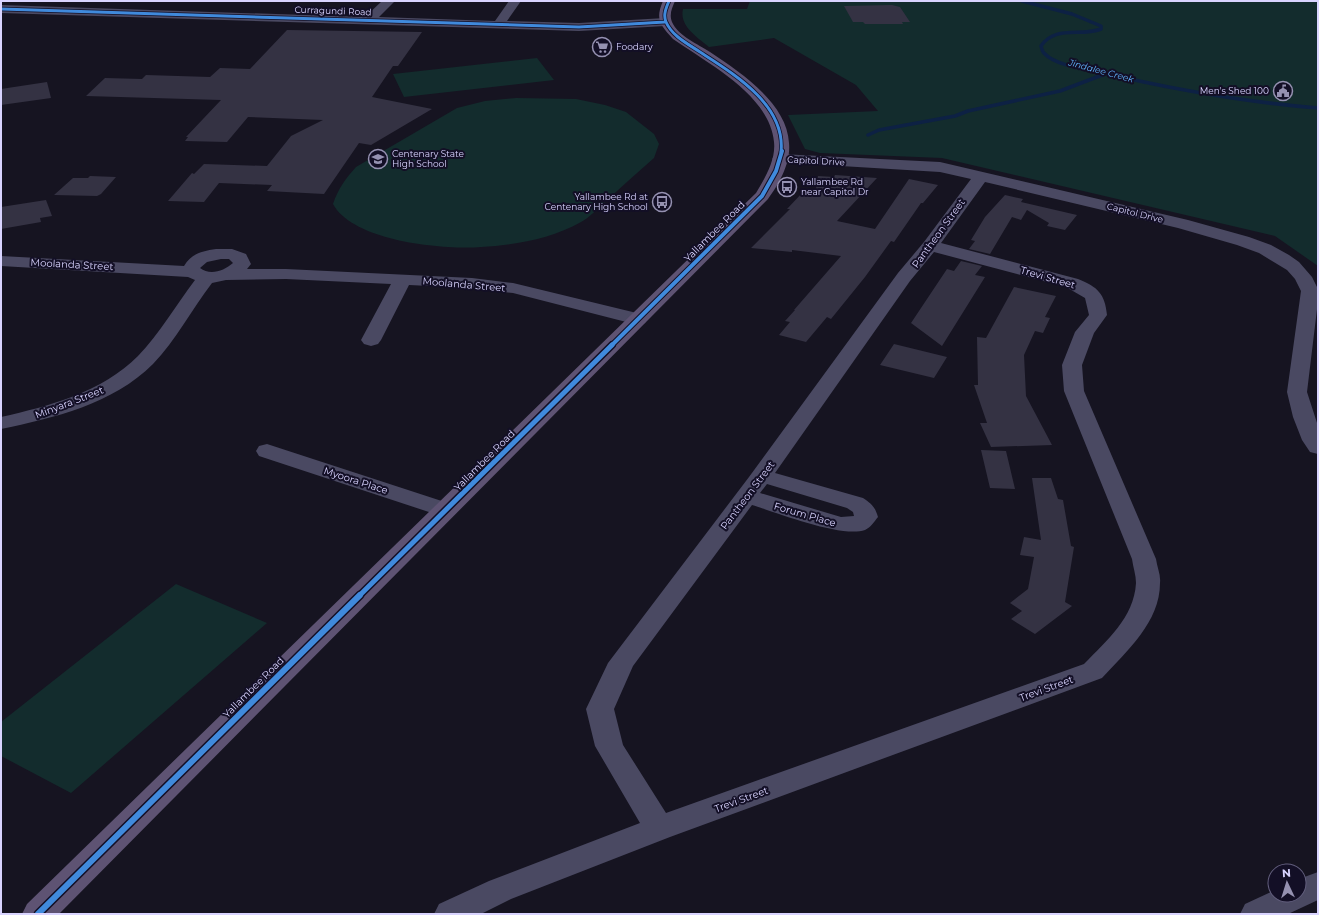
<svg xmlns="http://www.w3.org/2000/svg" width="1319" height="915" viewBox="0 0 1319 915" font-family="Montserrat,sans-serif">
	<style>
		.green { fill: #132c2d }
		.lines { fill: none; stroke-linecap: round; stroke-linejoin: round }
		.stream { stroke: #0d2144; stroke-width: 3.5 }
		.building { fill: #343243 }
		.minor { fill: #4a4962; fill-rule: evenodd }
		.major { fill: #5e5373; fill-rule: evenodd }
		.cycleway-far3-casing { stroke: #130f26; stroke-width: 4.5 }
		.cycleway-far2-casing { stroke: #130f26; stroke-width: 6 }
		.cycleway-far1-casing { stroke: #130f26; stroke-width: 8 }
		.cycleway-casing { stroke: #130f26; stroke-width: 9 }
		.cycleway-far3 { stroke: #408adc; stroke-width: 3 }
		.cycleway-far2 { stroke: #408adc; stroke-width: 4 }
		.cycleway-far1 { stroke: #408adc; stroke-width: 5 }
		.cycleway { stroke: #408adc; stroke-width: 6 }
		.labels { text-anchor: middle; stroke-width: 4; stroke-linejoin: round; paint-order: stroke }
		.far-street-label { font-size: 9px; fill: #d9d4ff; stroke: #130f26 }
		.far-poi-label { font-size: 9px; fill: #d9d4ff; stroke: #130f26; text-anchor: start }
		.far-water-label { font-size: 9px; font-style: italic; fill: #62b6ff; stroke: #130f26 }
		.street-label { font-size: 10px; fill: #d9d4ff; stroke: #130f26 }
	</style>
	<rect width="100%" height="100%" fill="#161421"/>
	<path class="green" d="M750,1h568v265l-43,-30 -333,-78 -122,-5 -15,-4 -17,-34 90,-4 -22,-26 -82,-47 -65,9c-12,-10 -30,-21 -26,-38h64z
		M537,58l17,22 -150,17 -11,-23z
		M516,98l60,1 29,6 21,7 28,22 5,10 -5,14c-17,15 -34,30 -50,45 -7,6 -15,15 -23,19 -30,17 -66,23 -100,25 -39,3 -128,-6 -148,-43 5,-15 13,-26 23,-37l101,-59 28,-7z
		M176,584l91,39 -196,170 -70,-37v-34z"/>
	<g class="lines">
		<path class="stream" d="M1022,1l50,13 29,12v3c-21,8 -46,-4 -60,17 1,3 1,6 4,8 10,11 40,15 54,18 72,17 145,30 219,36
			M868,135l11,-5 76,-14 13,-5 92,-20 45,-17"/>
	</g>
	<path class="building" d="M892,5l8,2 10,15h-8l1,2h-38l-2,-2h-10l-9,-16z
		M287,30l135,2 -24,34h-5l-21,31 60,12 -61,36 -12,-2 -35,51 -57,-3 5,-6 -53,-2 -15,19 -36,-1 24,-28 2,1 10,-10 63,2 24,-30 32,-16 -75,-3 -21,25 -42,-1 3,-4h-2l35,-37 -135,-4 19,-18 37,1 4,-4 64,2 10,-9 30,1z
		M47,82l4,16 -50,7v-16z
		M835,175l42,3 -40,43 38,8 34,-50 29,6 -15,18h-2l-27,39 -3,-1 -26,36 -34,42 -4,-2 -21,25 -27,-7 11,-13 -5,-1 10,-11h-1l47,-54 -49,-6v2l-41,-4 39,-39h-3l16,-17 12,3 3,-19 16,1z
		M90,176l26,1 -15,17 -4,2 -43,-1 19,-17h15z
		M1005,195l18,4 -2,3 56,13 -12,15 -18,-4 2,-3 -22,-13 -6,10 -9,-3 -22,37 -21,-5 6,-8 -4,-1 14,-23z
		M46,200l6,16 -12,2 1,4 -40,7v-22z
		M961,261l21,5 -7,9 10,2 -43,69 -31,-23 36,-54 7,2z
		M1014,287l42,9 -11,21 5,1 -7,15 -8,-2 -11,24 2,41 26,49 -61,2 -11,-24h7l-13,-38h4l-1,-48 9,1z
		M894,344l53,13 -13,21 -54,-13z
		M981,450l25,1 9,38 -25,-1z
		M1032,478h19l7,21 5,1 8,46 3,1 -9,55 7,4 -37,28 -24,-15 11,-8 -12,-8 18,-14 6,-32 -14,-2 4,-18 17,3z"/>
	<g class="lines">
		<path class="minor" d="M382,1h13l-16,16 116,4 14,-20h12l-14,20 72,2 86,-5 4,1 2,3 -2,3 -4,1 -86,5 -578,-18v-8l364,12z
			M780,154l160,8 248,58 61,17 22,8 18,10 10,7 13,15 6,12v12l-11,91 11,34v28l-8,-2 -8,-12 -9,-23 -6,-25 14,-101 -6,-12 -8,-9 -28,-17 -22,-8 -59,-17 -193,-46 -44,61 137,36c20,8 27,15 29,36l-13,18 -12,32 2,26 72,168c1,8 5,16 4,24 0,39 -33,68 -58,95l-432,159 -159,62 -30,15h-47l5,-10 50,-23 151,-58 -45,-77 -9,-37 22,-46 141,-186 149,-204 26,-31 47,-63 -31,-7 -165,-10 -3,-3 3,-3zM934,252l132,35 19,11 4,17 -14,17 -13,33 2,26 68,168c1,8 4,16 4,24 -2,35 -30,58 -52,81l-418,149 -43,-68 -9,-36 19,-43 119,-161c26,8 89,33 113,25 6,-3 9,-8 13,-13 -3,-10 -6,-13 -15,-19l-88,-25 135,-192zM767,484l80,24 6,4 1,4 -13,1 -81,-24z
			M216,249h16l14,5 5,10 -4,5h39l186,9 41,5 132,32 2,4 -2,4 -7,2 -125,-32 -41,-5 -63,-3 -28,55 -3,4 -7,2 -7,-2 -3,-4 30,-56 -105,-5 -60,1 -14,3c-20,26 -36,57 -59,81 -40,40 -99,54 -152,65v-12c49,-11 101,-25 137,-61 22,-23 38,-51 57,-76l-7,-3 -187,-11v-10l183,10c7,-12 18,-15 32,-17zM221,259h8l4,4c-9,8 -23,13 -33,5l7,-6z
			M267,444l187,61 4,5 -4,5 -8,2 -8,-2 -179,-59 -3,-5 3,-5z
			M1318,872v28l-30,14h-48l5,-10 30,-14v5h24v-16z"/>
		<path class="major" d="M663,1h12c-3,7 -6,13 -3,21 6,14 26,22 38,30 30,20 77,51 79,91 2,20 -10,41 -21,56l-709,715h-37l5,-10 729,-711c9,-15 20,-33 18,-51 -4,-47 -67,-79 -101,-103 -13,-14 -18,-20 -10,-38z"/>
		<defs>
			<path id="cycleway-far3" d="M669,1c-3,7 -6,14 -3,21 6,14 22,22 34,30 34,22 86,53 81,100
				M1,9l578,18 86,-5"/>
			<path id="cycleway-far2" d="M611,346l151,-150 14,-25 6,-20"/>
			<path id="cycleway-far1" d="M359,596l253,-251"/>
			<path id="cycleway" d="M38,914l322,-319"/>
		</defs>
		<use href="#cycleway-far3" class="cycleway-far3-casing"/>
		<use href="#cycleway-far2" class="cycleway-far2-casing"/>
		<use href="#cycleway-far1" class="cycleway-far1-casing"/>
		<use href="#cycleway" class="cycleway-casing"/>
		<use href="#cycleway-far3" class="cycleway-far3"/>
		<use href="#cycleway-far2" class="cycleway-far2"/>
		<use href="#cycleway-far1" class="cycleway-far1"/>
		<use href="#cycleway" class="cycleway"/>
	</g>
	<defs>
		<symbol id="supermarket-ring" viewBox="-11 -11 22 22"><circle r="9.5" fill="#130f26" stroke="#9591b1" stroke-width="1.5"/><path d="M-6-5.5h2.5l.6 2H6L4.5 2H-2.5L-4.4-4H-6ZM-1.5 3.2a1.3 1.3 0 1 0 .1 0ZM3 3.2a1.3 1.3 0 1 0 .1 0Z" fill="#9591b1"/></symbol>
		<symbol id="civic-ring" viewBox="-11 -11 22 22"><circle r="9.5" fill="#130f26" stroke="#9591b1" stroke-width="1.5"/><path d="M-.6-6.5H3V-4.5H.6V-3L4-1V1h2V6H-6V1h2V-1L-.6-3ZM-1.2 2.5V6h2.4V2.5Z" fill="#9591b1"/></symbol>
		<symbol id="school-ring" viewBox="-11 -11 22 22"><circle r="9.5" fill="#130f26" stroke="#9591b1" stroke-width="1.5"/><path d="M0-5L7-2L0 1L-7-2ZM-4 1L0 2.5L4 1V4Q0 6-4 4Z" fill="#9591b1"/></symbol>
		<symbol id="bus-ring" viewBox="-11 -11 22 22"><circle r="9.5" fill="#130f26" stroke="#9591b1" stroke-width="1.5"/><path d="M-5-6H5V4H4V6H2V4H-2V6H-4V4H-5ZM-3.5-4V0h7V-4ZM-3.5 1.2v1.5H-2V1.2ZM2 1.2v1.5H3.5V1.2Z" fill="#9591b1"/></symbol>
	</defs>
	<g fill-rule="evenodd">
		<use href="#supermarket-ring" x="591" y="36" width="22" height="22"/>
		<use href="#civic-ring" x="1272" y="80" width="22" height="22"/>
		<use href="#school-ring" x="367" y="148" width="22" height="22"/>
		<use href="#bus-ring" x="776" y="176" width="22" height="22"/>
		<use href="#bus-ring" x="651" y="191" width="22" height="22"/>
	</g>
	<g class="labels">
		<g class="far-street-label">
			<text transform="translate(333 11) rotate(2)" y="3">Curragundi Road</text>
			<text transform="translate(816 161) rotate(3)" y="3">Capitol Drive</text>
			<text transform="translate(1135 213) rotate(14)" y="3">Capitol Drive</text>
		</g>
		<g class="far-poi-label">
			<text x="616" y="50">Foodary</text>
			<text x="1269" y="94" text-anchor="end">Men's Shed 100</text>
			<text x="392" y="157">Centenary State<tspan x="392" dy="10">High School</tspan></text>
			<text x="801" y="185">Yallambee Rd<tspan x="801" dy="10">near Capitol Dr</tspan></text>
			<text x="648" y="200" text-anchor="end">Yallambee Rd at<tspan x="648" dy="10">Centenary High School</tspan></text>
		</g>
		<g class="far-water-label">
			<text transform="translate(1101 71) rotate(15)" y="3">Jindalee Creek</text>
		</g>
		<g class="street-label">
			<text transform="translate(714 231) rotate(-45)" y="4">Yallambee Road</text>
			<text transform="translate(938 233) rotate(-54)" y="4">Pantheon Street</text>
			<text transform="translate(72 264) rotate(3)" y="4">Moolanda Street</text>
			<text transform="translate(1048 277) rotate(16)" y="4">Trevi Street</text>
			<text transform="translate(464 284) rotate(5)" y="4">Moolanda Street</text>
			<text transform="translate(69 402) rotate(-21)" y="4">Minyara Street</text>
			<text transform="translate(484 460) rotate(-45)" y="4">Yallambee Road</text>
			<text transform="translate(356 480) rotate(18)" y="4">Myoora Place</text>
			<text transform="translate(747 495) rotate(-53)" y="4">Pantheon Street</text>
			<text transform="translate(805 514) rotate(16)" y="4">Forum Place</text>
			<text transform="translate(253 687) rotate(-45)" y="4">Yallambee Road</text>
			<text transform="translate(1046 688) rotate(-20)" y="4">Trevi Street</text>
			<text transform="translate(741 799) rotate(-20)" y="4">Trevi Street</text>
		</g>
	</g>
	<rect width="1319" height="915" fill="none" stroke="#d9d4ff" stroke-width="4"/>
	<g transform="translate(1287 883) rotate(356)"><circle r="19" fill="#130f26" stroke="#625e7d"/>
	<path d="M0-3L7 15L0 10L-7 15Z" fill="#9591b1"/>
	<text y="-6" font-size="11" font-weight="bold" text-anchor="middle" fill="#d9d4ff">N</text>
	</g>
</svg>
